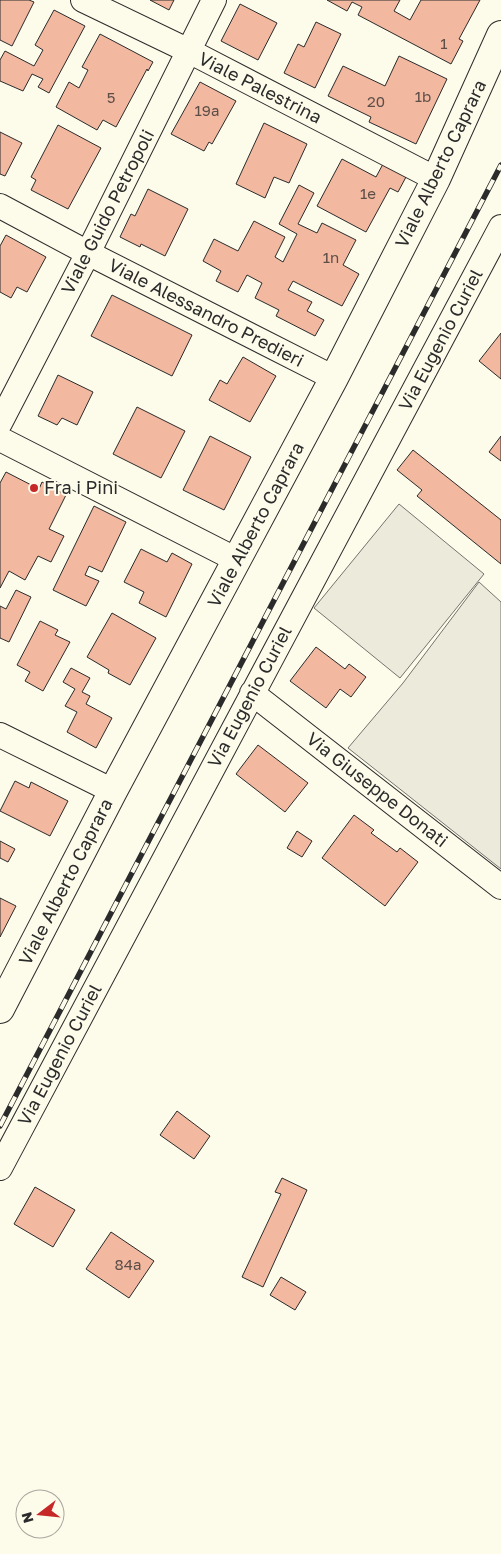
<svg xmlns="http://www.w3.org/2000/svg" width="501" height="1554" viewBox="0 0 501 1554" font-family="'Golos Text',sans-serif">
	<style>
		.parking { fill: #eceadb; stroke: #74746e }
		.building { fill: #f2b8a0; stroke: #2b2b2b }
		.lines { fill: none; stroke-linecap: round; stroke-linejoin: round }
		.street-casing { stroke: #2b2b2b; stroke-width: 26 }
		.secondary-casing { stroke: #2b2b2b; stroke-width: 30 }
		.street { stroke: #fdfbea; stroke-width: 24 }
		.secondary { stroke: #fdfbea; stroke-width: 28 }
		.rail-casing { stroke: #2b2b2b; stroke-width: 5.5 }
		.rail { stroke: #fdfbea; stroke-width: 4; stroke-dasharray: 11; stroke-linecap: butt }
		.poi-dot { fill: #c62828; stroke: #fdfbea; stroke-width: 2 }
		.labels { text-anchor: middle; stroke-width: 4; stroke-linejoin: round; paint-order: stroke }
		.number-label { font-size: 15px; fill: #5d4e48 }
		.street-label { font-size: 18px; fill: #2b2b2b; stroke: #fdfbea }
		.poi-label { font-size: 18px; fill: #2b2b2b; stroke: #fdfbea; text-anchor: start }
	</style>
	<rect width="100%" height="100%" fill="#fdfbea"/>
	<path class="parking" d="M399,504l85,70 -84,104 -86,-70z
		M479,582l22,20v267l-153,-121 55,-65z"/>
	<path class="building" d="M0,0h29l5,2 -22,44 -12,-6z
		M150,0h24l-5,10z
		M327,0h73l-6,11 16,9 11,-20h59l-21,39 4,2 -12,23 -93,-49 4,-8 -10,-5 -5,9z
		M240,4l37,19 -19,37 -37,-19z
		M54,10l31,16 -36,67 -11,-6 5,-8 -11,-5 -9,17 -23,-10v-21l5,-9 29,15 9,-16 -8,-5z
		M316,22l25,12 -26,54 -31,-15 14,-29 6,3z
		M100,34l53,28 -5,9 -1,-2 -31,58 -13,-7 -6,10 -41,-23 13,-25 10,6 9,-18 -6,-3z
		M399,56l48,23 -31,65 -47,-22 2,-5 -43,-21 15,-30 42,20z
		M200,82l36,19 -24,43 -3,-2 -5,9 -33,-17z
		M264,123l43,21 -18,39 -15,-6 -9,21 -29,-14z
		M58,125l43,23 -33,61 -37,-19 5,-10 -5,-3z
		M0,132l22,11 -17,33 -5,-2z
		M342,159l34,18 7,-13 23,13 -8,15 -8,-4 -24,44 -49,-26z
		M299,185l15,8 -16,31 19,9 5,-10 34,17 -13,25 16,9 -17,32 -49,-25 -5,9 24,12 -5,9 17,9 -9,16 -39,-20 3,-6 -24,-12 7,-15 -15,-8 -9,17 -22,-11 5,-10 -18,-10 11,-22 24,12 16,-30 31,16 -10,20 8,5 14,-28 -18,-10z
		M148,189l40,20 -23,47 -24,-12 -1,3 -20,-10 11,-23 4,2z
		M6,235l40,22 -19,35 -10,-5 -6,11 -11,-6v-46z
		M112,295l80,40 -20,41 -81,-40z
		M501,333v46l-22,-18z
		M243,357l33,19 -26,46 -41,-22 11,-20 7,4z
		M58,375l35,17 -16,33 -15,-7 -5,7 -19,-9z
		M137,407l48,24 -24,47 -48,-24z
		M210,436l41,21 -27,53 -41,-20z
		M501,436v25l-12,-9z
		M413,450l88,70v44l-84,-68 5,-6 -25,-20z
		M6,472l33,17 3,-7 24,13 -17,34 15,7 -13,26 -13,-6 -13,24 -16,-9 -9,17v-105z
		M94,506l32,16 -24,50 -13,-6 -4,9 14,6 -13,25 -33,-16z
		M141,549l26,13 5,-9 20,11 -26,53 -27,-14 5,-11 -20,-10z
		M16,590l15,7 -22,45 -9,-4v-32l6,3z
		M112,613l44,25 -26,47 -22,-12 1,-3 -22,-13z
		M40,621l18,9 -3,5 15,7 -27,49 -18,-10 5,-9 -13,-7z
		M316,647l29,22 4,-5 17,13 -15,20 -11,-8 -14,19 -36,-27z
		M71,668l19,10 -8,14 8,4 -4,8 26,14 -16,30 -29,-16 10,-20 -12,-6 10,-17 -12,-7z
		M258,745l50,38 -23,29 -49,-38z
		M15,781l14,7 2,-6 37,19 -18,35 -50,-25z
		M354,815l20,15 -3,3 26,19 3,-4 18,14 -33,44 -63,-48z
		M297,831l15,10 -10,16 -15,-9z
		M0,841l15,8 -7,13 -8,-4z
		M0,898l16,8 -16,31z
		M177,1111l33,25 -16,23 -34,-24z
		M282,1178l25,12 -44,97 -21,-10 39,-83 -6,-2z
		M35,1187l40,23 -22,37 -39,-23z
		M111,1232l43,29 -25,37 -43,-29z
		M281,1277l25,15 -11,18 -25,-15z"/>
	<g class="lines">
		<defs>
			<path id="street" d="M83,0l106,51 247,128
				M0,206l88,47 246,125
				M0,423l88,-170 126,-253
				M0,439l237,121
				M252,693l249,194
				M0,735l113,56
				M0,1168l501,-941"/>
			<path id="secondary" d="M0,1009l113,-218 221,-413 102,-199 65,-144"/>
		</defs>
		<use href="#street" class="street-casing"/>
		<use href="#secondary" class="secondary-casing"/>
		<use href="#street" class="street"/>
		<use href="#secondary" class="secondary"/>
		<defs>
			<path id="rail" d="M0,1126l501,-961"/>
		</defs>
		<use href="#rail" class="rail-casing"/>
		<use href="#rail" class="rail"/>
	</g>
	<circle class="poi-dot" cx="34" cy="488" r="5"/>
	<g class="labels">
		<g class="number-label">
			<text x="444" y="49">1</text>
			<text x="423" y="102">1b</text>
			<text x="111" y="103">5</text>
			<text x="376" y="107">20</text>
			<text x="207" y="116">19a</text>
			<text x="368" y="199">1e</text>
			<text x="331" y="263">1n</text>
			<text x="128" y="1270">84a</text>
		</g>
		<g class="street-label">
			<text transform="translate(260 88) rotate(27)" y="6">Viale Palestrina</text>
			<text transform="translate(441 164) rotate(-64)" y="6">Viale Alberto Caprara</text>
			<text transform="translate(108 212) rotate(-63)" y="6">Viale Guido Petropoli</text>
			<text transform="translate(206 313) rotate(27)" y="6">Viale Alessandro Predieri</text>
			<text transform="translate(441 340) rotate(-62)" y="6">Via Eugenio Curiel</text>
			<text transform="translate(256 525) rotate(-62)" y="6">Viale Alberto Caprara</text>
			<text transform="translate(250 697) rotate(-62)" y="6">Via Eugenio Curiel</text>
			<text transform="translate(377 790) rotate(38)" y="6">Via Giuseppe Donati</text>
			<text transform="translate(66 882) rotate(-63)" y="6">Viale Alberto Caprara</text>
			<text transform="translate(60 1055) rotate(-62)" y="6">Via Eugenio Curiel</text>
		</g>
		<g class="poi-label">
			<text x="44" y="494">Fra i Pini</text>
		</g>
	</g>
	<g transform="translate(40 1514) rotate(254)"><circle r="24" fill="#fdfbea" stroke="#a9a89e"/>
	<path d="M0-4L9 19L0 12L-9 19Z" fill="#c62828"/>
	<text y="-8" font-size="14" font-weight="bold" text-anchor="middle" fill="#2b2b2b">N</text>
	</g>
</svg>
